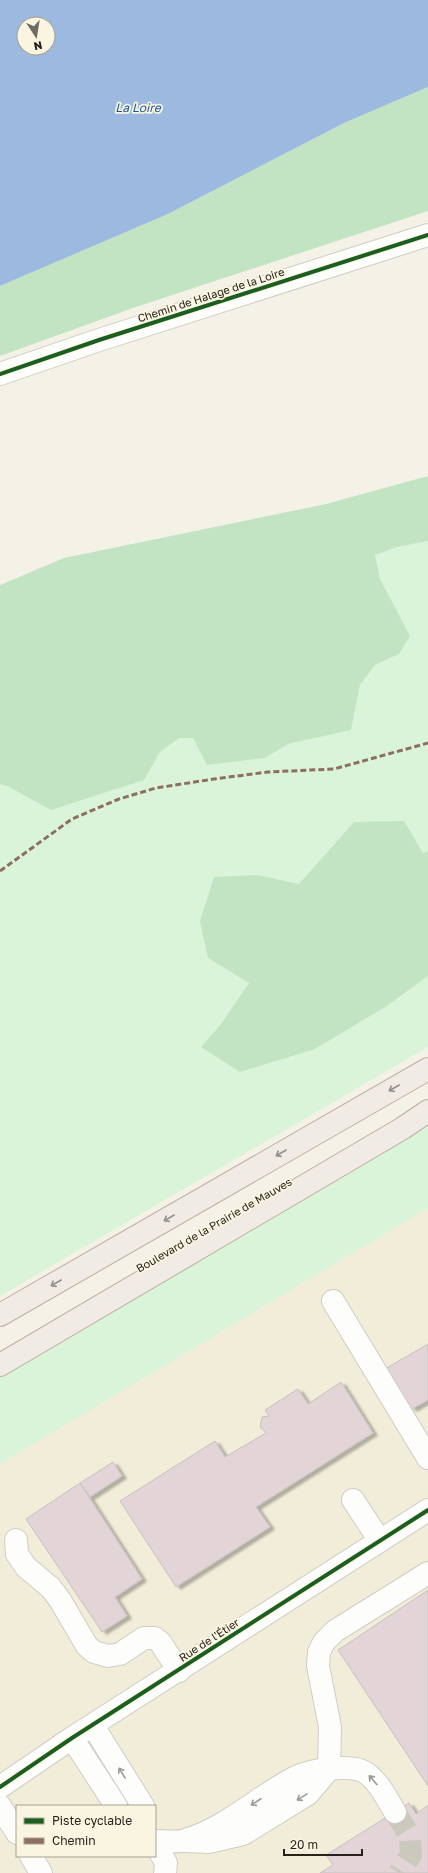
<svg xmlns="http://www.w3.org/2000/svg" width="428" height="1873" viewBox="0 0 428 1873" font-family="'Golos Text',sans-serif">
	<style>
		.built { fill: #f2edd9; fill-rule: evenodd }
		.green { fill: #daf4d9 }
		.forest { fill: #c2e4c3 }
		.water { fill: #9cbadf; fill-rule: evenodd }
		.building { fill: #e2d4d7; stroke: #c7c3c0; filter: url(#shadow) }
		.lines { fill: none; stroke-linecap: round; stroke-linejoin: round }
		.minor-tunnel { stroke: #cbc9be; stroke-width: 22; stroke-dasharray: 22 11; stroke-linecap: butt }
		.minor-casing { stroke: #cfcdc5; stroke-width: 24 }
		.major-casing { stroke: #bbaea2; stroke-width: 24 }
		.minor { stroke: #fdfdfb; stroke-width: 22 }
		.major { stroke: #f1ebe5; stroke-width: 22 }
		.quiet { stroke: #8d6e63; stroke-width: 3; stroke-dasharray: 6 3; stroke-linecap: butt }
		.cycleway-casing { stroke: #faf5e1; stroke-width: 6 }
		.cycleway { stroke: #1b5e20; stroke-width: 4 }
		.oneway { stroke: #95918a }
		.oneway2 { stroke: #9c9b96 }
		.labels { text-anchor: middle; stroke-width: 3.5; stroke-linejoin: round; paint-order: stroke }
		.street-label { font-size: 11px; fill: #25231b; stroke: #faf5e1 }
		.water-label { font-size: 12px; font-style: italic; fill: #1d559a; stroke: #faf5e1 }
	</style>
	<defs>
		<filter id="shadow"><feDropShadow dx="4.5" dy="2.5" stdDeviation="1" flood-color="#0004"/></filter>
	</defs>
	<rect width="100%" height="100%" fill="#f4f2e7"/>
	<path class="built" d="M428,1208v665h-428v-409zM17,1806h138v50h-138z"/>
	<path class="green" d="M428,541v310l-5,2 -69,-31 -54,62 -42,-9 -50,83 41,25 -28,41 -20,23 114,2 72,-43 41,-30v71l-428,249v-512l9,3 135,-7c9,-16 17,-34 35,-42 11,-5 71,16 86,20l23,-14 63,-14 9,-45 15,-20 24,-11 10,-18 -29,-57 -5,-24 22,-8z
		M428,1124v84l-428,256v-90z"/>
	<path class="forest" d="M428,87v124l-295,97 -133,48v-70l168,-72 176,-91z
		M428,476v65l-31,6 -22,8 5,24 30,57 -11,18 -24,11 -15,20 -9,45 -63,14 -23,14 -58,7 -14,-27h-14l-19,14 -16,28 -93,30 -42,-23 -9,-3v-199l64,-27 262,-54z
		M404,821l19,32 5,-2v125l-41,30 -72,43 -75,23 -39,-25 20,-23 28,-41 -41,-25 -8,-37 14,-44 44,-2 41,9 55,-62z"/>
	<path class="water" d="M0,0h428v87l-84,36 -176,91 -168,72zM24,24h24v24h-24z"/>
	<path class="building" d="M428,1344v56l-16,9 -27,-40z
		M341,1382l32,51 -117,74 14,20 -94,60 -56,-86 95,-60 10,16 41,-24 -6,-6 2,-10 7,-1 -4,-6 33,-21 10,15z
		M113,1462l9,14 -32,21 -10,-14z
		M80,1483l62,96 -27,18 12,19 -25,16 -76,-113z
		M428,1590v196l-90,-136z
		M409,1803l7,11 12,-9v68h-108l13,-8 -7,-10z"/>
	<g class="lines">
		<path class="minor-tunnel" d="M395,1812l15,24 1,19 -12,18"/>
		<defs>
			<path id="minor" d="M0,374l99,-34 329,-105
				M333,1301l95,157
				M353,1500l27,41
				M16,1540l1,14 9,13 25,21 9,12 27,46 7,6 14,4 12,-2 24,-16h11l5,4 19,29
				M93,1726l50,80
				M72,1738l44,68
				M0,1787l72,-49 356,-228
				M0,1806l17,27
				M155,1841c9,0 22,2 30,-1 42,-12 73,-44 111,-63 13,-7 57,-14 70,-4 13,9 21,26 29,39
				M184,1841l25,1 34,-8 65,-40 21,-25 1,-42 -12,-61 1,-14 5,-10 11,-11 93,-58
				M155,1843l11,20 -1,10
				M31,1856l10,17"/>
			<path id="major" d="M0,1315l428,-246
				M0,1365l403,-237 25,-17"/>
		</defs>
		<use href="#minor" class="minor-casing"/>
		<use href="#major" class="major-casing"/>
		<use href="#minor" class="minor"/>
		<use href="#major" class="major"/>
		<path class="quiet" d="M0,871l72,-52 47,-20 37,-11 58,-9 54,-7 66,-3 94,-26"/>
		<defs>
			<path id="cycleway" d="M0,374l99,-34 329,-105
				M0,1787l72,-49 356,-228"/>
		</defs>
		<use href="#cycleway" class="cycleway-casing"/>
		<use href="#cycleway" class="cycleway"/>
	</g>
	<defs><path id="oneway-shaft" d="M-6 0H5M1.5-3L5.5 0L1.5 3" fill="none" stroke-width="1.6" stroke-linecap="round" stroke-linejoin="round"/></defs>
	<g class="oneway">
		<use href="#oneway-shaft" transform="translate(394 1088) rotate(150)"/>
		<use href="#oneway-shaft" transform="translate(281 1153) rotate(150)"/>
		<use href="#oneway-shaft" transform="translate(169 1218) rotate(150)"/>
		<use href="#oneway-shaft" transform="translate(56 1283) rotate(150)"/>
	</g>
	<g class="oneway2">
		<use href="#oneway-shaft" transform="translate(122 1773) rotate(-122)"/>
		<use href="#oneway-shaft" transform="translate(373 1780) rotate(-131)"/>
		<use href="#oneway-shaft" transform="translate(302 1797) rotate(148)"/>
		<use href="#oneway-shaft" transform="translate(256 1802) rotate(147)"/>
	</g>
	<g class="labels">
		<g class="street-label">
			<text transform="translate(211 295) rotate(-18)" y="4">Chemin de Halage de la Loire</text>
			<text transform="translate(214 1225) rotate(-30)" y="4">Boulevard de la Prairie de Mauves</text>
			<text transform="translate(209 1640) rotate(-33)" y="4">Rue de l'Étier</text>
		</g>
		<g class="water-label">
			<text x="138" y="112">La Loire</text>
		</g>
	</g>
	<rect x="16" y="1805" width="140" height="52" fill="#faf5e1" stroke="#a5a192"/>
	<rect x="24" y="1818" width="20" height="6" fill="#1b5e20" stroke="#a5a192"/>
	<text x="52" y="1825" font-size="12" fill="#25231b">Piste cyclable</text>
	<rect x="24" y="1838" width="20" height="6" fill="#8d6e63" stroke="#a5a192"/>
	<text x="52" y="1845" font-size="12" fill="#25231b">Chemin</text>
	<g transform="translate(36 36) rotate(168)"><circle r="19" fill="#faf5e1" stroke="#a5a192"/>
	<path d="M0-3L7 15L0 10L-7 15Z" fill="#6d6b62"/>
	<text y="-6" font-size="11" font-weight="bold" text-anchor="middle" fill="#25231b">N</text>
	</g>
	<path d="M284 1849v6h78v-6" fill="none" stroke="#25231b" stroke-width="2"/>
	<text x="290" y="1849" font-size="12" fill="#25231b" stroke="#faf5e1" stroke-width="3" paint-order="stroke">20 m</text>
</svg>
